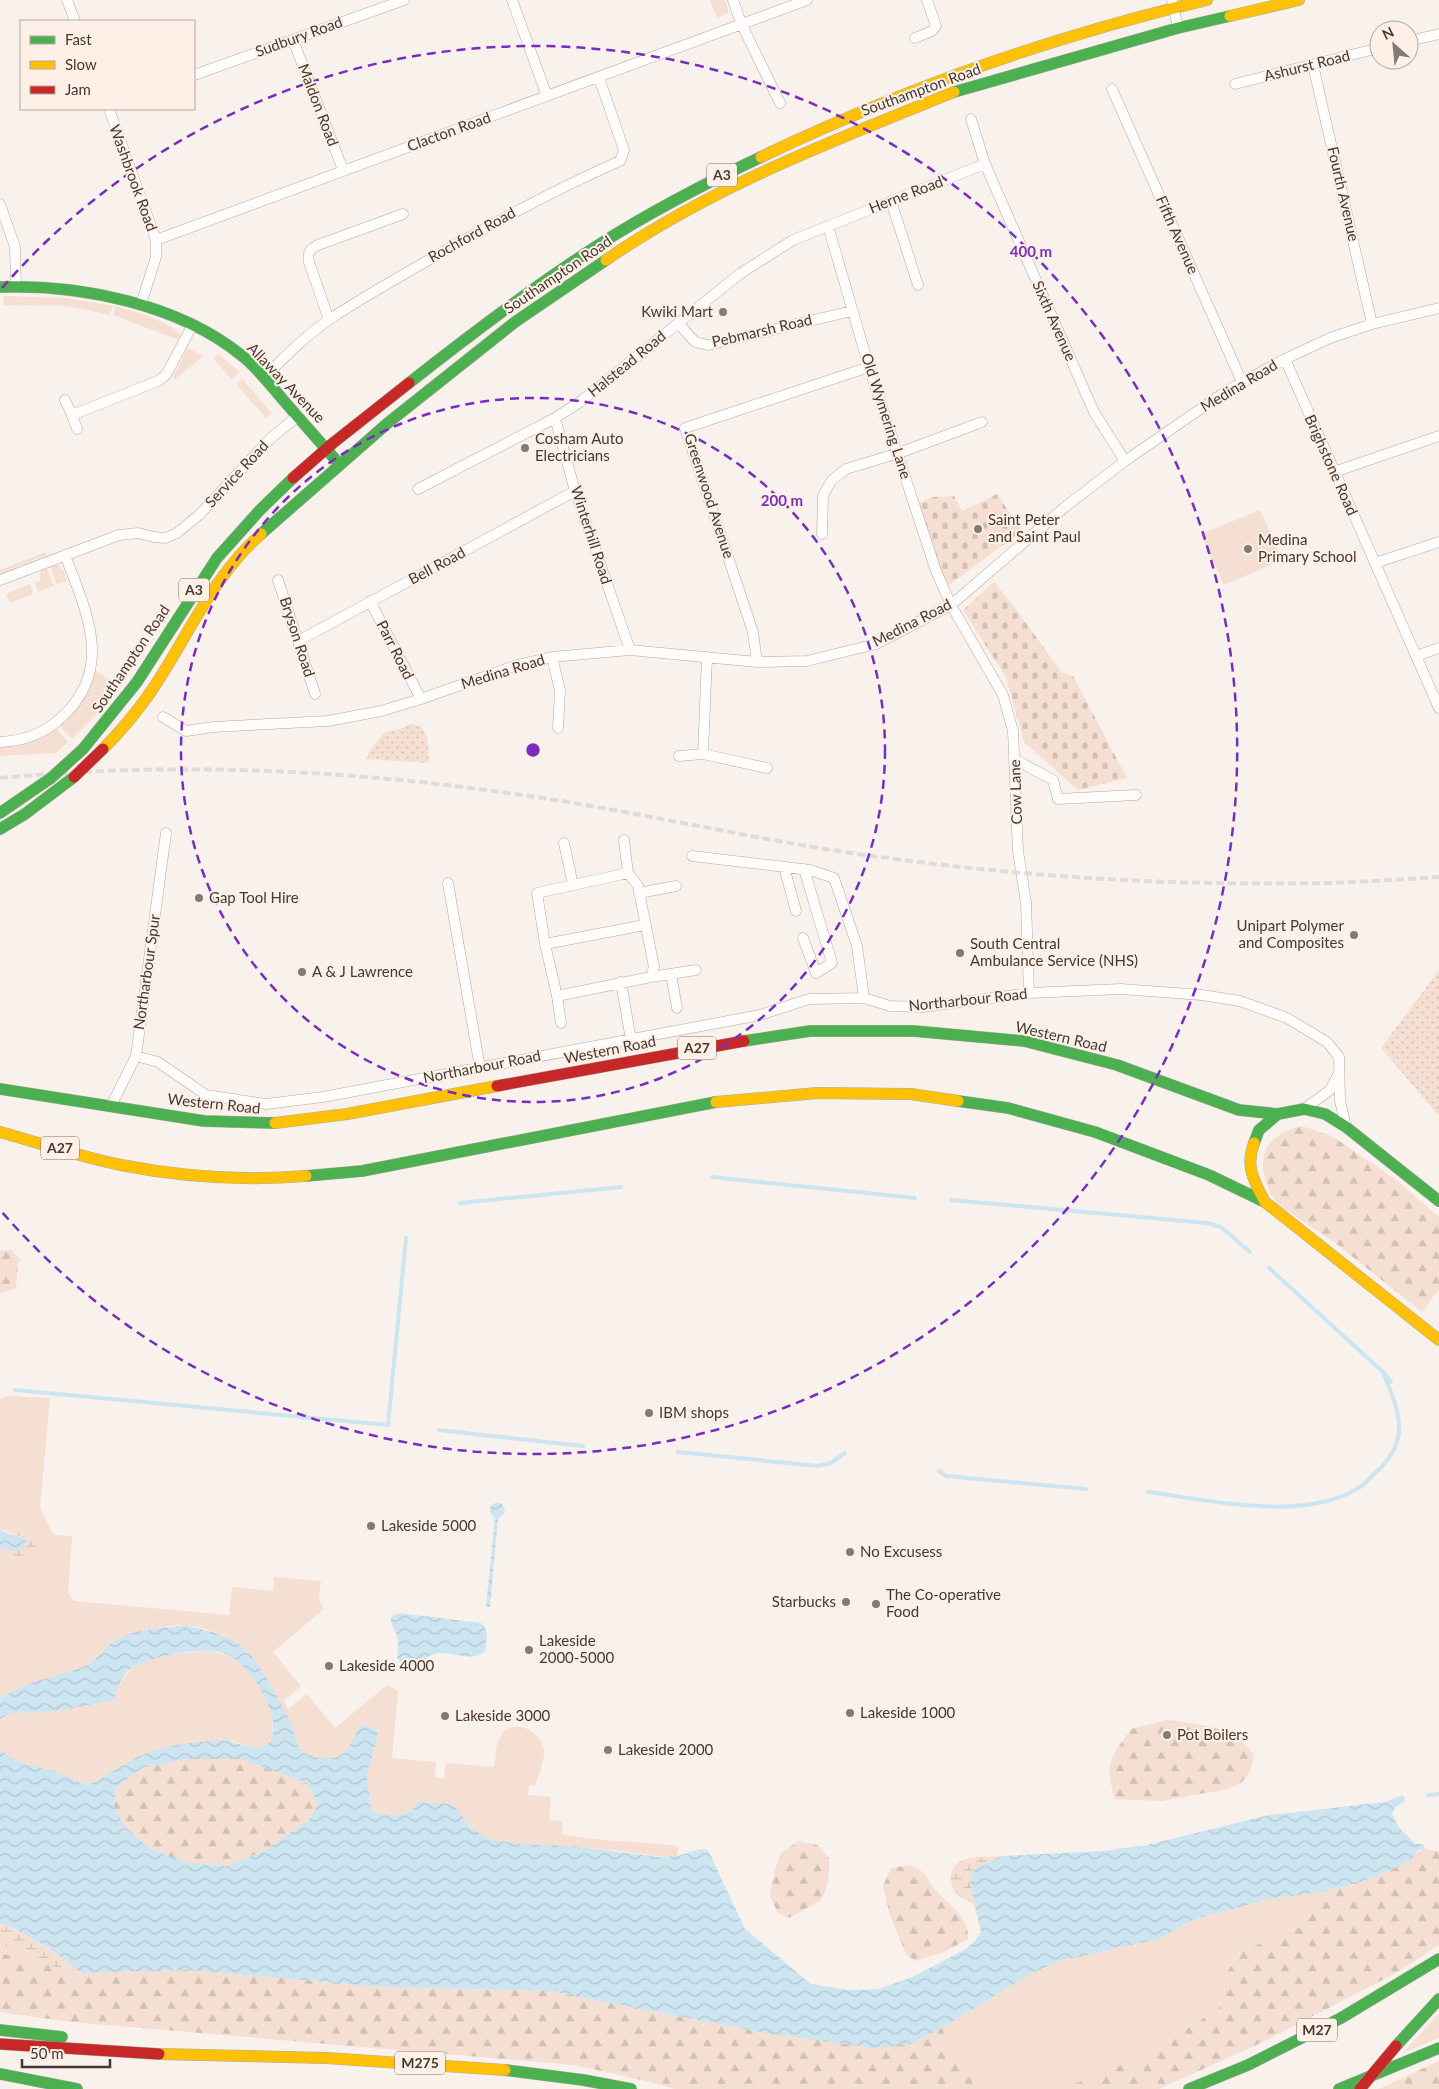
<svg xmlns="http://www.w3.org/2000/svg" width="1439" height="2089" viewBox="0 0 1439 2089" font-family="Lato,sans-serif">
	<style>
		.grass { fill: #f5dfd2 }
		.forest { fill: url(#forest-firs) }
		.wetland { fill: url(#wetland-marsh) }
		.cemetery { fill: url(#cemetery-stones) }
		.park { fill: url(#park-dots) }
		.water { fill: url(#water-waves); fill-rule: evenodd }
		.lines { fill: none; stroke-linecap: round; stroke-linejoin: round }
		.stream { stroke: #cde5f1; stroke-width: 4 }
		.street-casing { stroke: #b2aaa5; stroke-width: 11 }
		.fast-casing { stroke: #b2aaa5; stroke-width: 12 }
		.slow-casing { stroke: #b2aaa5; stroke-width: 12 }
		.jam-casing { stroke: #b2aaa5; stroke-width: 12 }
		.street { stroke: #fefdfc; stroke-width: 10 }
		.fast { stroke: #4caf50; stroke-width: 11 }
		.slow { stroke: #ffc107; stroke-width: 11 }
		.jam { stroke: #c62828; stroke-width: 11 }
		.rail { stroke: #dedcda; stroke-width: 4; stroke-dasharray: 8 4; stroke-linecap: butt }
		.fast-bridge-casing { stroke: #b2aaa5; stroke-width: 12; stroke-linecap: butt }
		.jam-bridge-casing { stroke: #b2aaa5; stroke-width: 12; stroke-linecap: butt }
		.fast-bridge { stroke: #4caf50; stroke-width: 11 }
		.jam-bridge { stroke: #c62828; stroke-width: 11 }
		.ring { fill: none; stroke: #7b2cbf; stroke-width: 2.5; stroke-dasharray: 9 6 }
		.poi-dot { fill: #827a74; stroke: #fef0e6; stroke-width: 2 }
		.labels { text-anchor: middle; stroke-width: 4; stroke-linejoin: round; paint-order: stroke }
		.shield { fill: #fef0e6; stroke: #7b7169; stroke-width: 1 }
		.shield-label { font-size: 14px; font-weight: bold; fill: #433a34 }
		.street-label { font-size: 15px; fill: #433a34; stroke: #fef0e6 }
		.poi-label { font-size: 15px; fill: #433a34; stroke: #fef0e6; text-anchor: start }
		.centre { fill: #7b2cbf; stroke: #fef0e6; stroke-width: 2.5 }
		.ring-label { font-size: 15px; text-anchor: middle; font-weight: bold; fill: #7b2cbf; stroke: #fef0e6; stroke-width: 4; stroke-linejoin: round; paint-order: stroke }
	</style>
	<defs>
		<pattern id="forest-firs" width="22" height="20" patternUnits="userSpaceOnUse" patternTransform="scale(1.25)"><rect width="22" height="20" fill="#f5dfd2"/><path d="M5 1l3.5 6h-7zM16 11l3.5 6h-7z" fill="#d3c0b5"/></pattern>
		<pattern id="wetland-marsh" width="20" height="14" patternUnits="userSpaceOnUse" patternTransform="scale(1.25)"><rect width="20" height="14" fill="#f5dfd2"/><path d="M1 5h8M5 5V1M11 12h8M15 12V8" fill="none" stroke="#d3c0b5"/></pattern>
		<pattern id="cemetery-stones" width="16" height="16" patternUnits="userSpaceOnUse" patternTransform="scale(1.25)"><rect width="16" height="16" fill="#f5dfd2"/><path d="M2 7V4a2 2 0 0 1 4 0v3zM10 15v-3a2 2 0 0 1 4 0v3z" fill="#d3c0b5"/></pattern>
		<pattern id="park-dots" width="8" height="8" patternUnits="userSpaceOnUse" patternTransform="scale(1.25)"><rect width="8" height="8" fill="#f5dfd2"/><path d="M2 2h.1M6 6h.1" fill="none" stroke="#d3c0b5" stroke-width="1.8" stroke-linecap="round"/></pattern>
		<pattern id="water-waves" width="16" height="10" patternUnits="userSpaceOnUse" patternTransform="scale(1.25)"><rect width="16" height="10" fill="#cde5f1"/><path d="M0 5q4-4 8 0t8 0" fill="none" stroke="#b1c5cf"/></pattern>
	</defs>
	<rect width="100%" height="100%" fill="#f8f1ec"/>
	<path class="grass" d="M710,0h15l4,12 -12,6z
		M3,296l64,2 46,8 -3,9 -43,-9 -63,-1z
		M115,306c14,4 58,17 65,28v3l-4,2 -63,-24z
		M187,348l17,8 -29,23 -2,-2z
		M218,354l22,18 -8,8 -18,-21z
		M242,379l30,34 -6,5 -30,-34z
		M1260,510l22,50 -58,25 -23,-51z
		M46,552l1,3 -47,18v-3z
		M57,565l7,6 3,10 -10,4 -7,-18z
		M47,568l7,18 -16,6 -3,-9 5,-2 1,-11z
		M30,584l3,10 -23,9 -4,-9z
		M93,669l26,17 -20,26 -27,27 -13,-14z
		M56,728l12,14 -12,11 -56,3v-10z
		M6,1396l44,2 -10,110 12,24 3,3 17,1 -4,57 6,8 155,14 3,-28 41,4 1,-14 47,4 -2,19 5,9 -51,43 28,34 -17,15 4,8 19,-15 28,34 52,-43 11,6 -6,67 44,4 -1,15 9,2 2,-16 48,4c2,-9 1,-21 6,-30 12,-22 43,-6 44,15 0,11 -6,23 -9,34l-6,-1 -1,10 23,2 -2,23 14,1 -1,13c38,8 77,7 117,12l-2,10c-22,2 -43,-4 -65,-6 -22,-2 -43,-4 -65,-5 -20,-2 -42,1 -61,-8 -14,-6 -21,-17 -30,-29l-37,-6c-3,3 -6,7 -9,9 -10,7 -30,5 -39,-2l-4,-33 11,-41 -2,-6 -9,-4 -7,2 -14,24 -8,6c-12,2 -30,2 -38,-9 -6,-8 -8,-23 -13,-32 -13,-22 -25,-48 -42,-67 -12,-13 -42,-22 -59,-24 -18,-1 -51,6 -67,13 -12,6 -20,20 -32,27 -27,15 -64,14 -87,35v-148l11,5 27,-17 -16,-12 -22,3v-131z
		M205,1651c31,3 36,11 54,35 9,11 22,50 7,59 -13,8 -31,-7 -44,-5 -12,2 -25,8 -37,12 -28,9 -55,17 -83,26l-15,7c-12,-4 -22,-11 -33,-14 -22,-7 -34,-5 -54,-21v-31l10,-6 41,-1 62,-11c16,-49 47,-45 92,-50z
		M1321,1892l-15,32 -67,28 -12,20 -3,20 -6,17 -66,43 -89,37h-76c-15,-22 -34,-35 -45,-61l90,-55 28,-12 99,-22 36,-20 75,-20z
		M0,1943l35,19 -35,-9z
		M1439,2013v25l-36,15z"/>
	<path class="forest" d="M1302,1126l30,10 67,46 40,35v72l-17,23 -88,-70 -55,-37c-8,-8 -11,-16 -14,-27 -8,-30 9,-45 37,-52z
		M12,1250l9,11h-3l-2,28 -16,4v-42z
		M1167,1720c31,4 68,6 87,35l-4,17 -9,11 -13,6 -66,12 -47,-2c-11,-36 -5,-40 16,-70z
		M187,1759h54l66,24 11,21 -9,16 -45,31 -37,15 -42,-4 -34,-13 -25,-21 -12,-20 2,-20 26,-20z
		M798,1841l19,4 12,13v17l-3,15 -6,11 -31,17 -11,-5 -8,-17 4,-23 7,-20z
		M1425,1849l14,2v94l-43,28 -129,67 -108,49h-96l89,-37 66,-43 6,-17 3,-20 13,-20 66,-28 15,-32c28,-7 55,-16 82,-28 9,-4 13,-13 22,-15z
		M910,1865c19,8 15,13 27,27 13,14 33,26 31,47l-22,12 -31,10 -9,-7 -16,-39 -7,-29 8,-18z
		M0,1953l81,20 108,-3 192,17 168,4 210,41 152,12 31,-16c11,26 30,39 45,61h-313l-23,-7 -77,-17 -503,-43 -71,-10z
		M1439,2061v28h-61l5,-2z"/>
	<path class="wetland" d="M22,1528l23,15c-11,18 -28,16 -45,9v-4l15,3 10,-13 -20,-7z
		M1002,1856l-27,12 -5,14 8,36 -5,-14c-4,-3 -10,-5 -14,-8 -11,-10 -12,-30 4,-36 12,-4 27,-3 39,-4z
		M0,1924c31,10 56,30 81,49l-46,-11 -35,-19z"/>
	<path class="cemetery" d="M997,494l25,37 -73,54 -12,-20 -19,-61 14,-7 22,-1 8,15z
		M994,582l24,30 44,61 11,3 54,102 -49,12 -54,-48 -18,-65 -43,-67z"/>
	<path class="park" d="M410,724c20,-1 19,25 18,39l-61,-4 2,-7 16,-20 15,-3z
		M1439,970v146l-58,-68z"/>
	<path class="water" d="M495,1503h6l4,5 -1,6 -6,4 -8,89h-4l9,-89 -5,-5v-6z
		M0,1531l25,7 1,5 -3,6 -8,2 -15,-3z
		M399,1613l82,10c9,7 5,18 4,28 -9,11 -32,2 -45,2 -14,0 -22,17 -36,14l-7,-10c0,-5 2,-11 1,-17 0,-10 -17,-22 1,-27z
		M186,1625c19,6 41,8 57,22 16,14 39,58 49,78 3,7 3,16 7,22 8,12 28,12 39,10l8,-6 14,-24 7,-2 9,4 2,6 -11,41 4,33c9,7 29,9 39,2 3,-2 6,-6 9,-9l29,2 8,4 14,19 17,11 12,3 22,3 52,2 86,11 18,-1 24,-7 7,1 37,79 66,55 38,6 30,-1 31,-11 54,-28 10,-8 7,-10 -11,-50 5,-14 27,-12 100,-5 45,-6 122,-30 116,-13 17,-7 3,3 -1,4 -9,5 -3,7 8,15 16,15h7l2,5 -7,1 -7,11 -47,20 -43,11 -51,7 -75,20 -36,20 -99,22 -28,12 -90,55 -31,16 -38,4 -114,-16 -210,-41 -168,-4 -192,-17 -108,3 -34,-26 -34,-19 -13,-4v-174c20,16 32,14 54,21 11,3 21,10 33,14 21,-9 39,-24 60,-32 19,-8 43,-10 64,-12 3,0 7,-1 11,-1 13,0 41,17 49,-1 12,-24 -24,-80 -48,-86 -22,-6 -78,3 -95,18 -8,8 -11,20 -15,30l-62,11 -40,1 -11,6v-19c20,-19 60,-23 85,-34 13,-5 20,-21 33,-27 20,-11 46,-11 68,-14zM187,1759h54l66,24 11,21 -9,16 -45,31 -37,15 -42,-4 -34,-13 -25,-21 -12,-20 2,-20 26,-20z"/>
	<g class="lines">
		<path class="stream" d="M712,1177l203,21
			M951,1200l256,23 14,4 29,25
			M460,1203l161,-16
			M1269,1268l114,104 8,10
			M15,1390l373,35 18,-187
			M439,1430l144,16
			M678,1452l140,14 13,-3 14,-10
			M939,1471l7,5 140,13
			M1148,1492c62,8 157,31 212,-5 5,-3 9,-8 14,-13 38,-33 26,-60 9,-102
			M1428,1795l11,-1"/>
		<defs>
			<path id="street" d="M67,0l8,21
				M512,0l35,96
				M733,0l8,23 39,80
				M1172,0l6,28
				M915,38l17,-7 4,-5 -9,-26
				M293,40l50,130
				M1409,41l30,-7
				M1313,65l59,259
				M194,75l210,-75
				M1235,84l144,-36
				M1112,89l130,293
				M109,109l47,131v17l-15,47
				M971,119l14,45 109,248 31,49
				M891,201l27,84
				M0,204l15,43 1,39
				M828,226l41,141 67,204 15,34 52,90 10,36 5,120 8,52 3,90
				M156,240l651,-240
				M329,320l-20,-58c-2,-9 1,-13 9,-17l85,-31
				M678,323l17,19 13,3 144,-34
				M1285,359l154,349
				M264,377c21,-20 41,-41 66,-58 33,-22 69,-42 104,-62 61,-35 122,-68 186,-96l4,-11 -25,-72
				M65,400l7,15
				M555,418l20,73 55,159
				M77,429l-5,-14 86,-34 8,-6 26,-49
				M1334,472l105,-36
				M418,489l137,-71 25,-16 161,-129 52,-33 192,-76
				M822,534l1,-39 9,-15 14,-11 53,-16 83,-31
				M1375,563l64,-21
				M0,580l119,-45 19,-2 16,4 12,1 11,-5 23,-19 72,-77 26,-21
				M278,580l37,114
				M370,601l51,98
				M298,641l277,-150
				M1416,656l23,-8
				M552,657l8,34 -2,37
				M707,657l-4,97 64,14
				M757,662l-4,-30 -68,-204 184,-61
				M163,717l23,14 27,-4 115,-6 53,-10 40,-12 96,-34 35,-8 78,-7 127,12 50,-1 69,-17 75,-39 114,-98 60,-46 100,-69 60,-33 45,-21 42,-14 67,-16
				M0,742c24,-1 45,-9 62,-25 53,-49 24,-106 3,-162
				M679,756l24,-2
				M1016,760l37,20 5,19 78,-4
				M624,840l4,33 10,13 16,81 -3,10 -94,19 -12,-52 -8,-51 91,-20
				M564,843l9,42
				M692,856l118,14 24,8 23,68 7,52
				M784,867l12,44
				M448,883l32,185
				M639,893l37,-7
				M803,938l13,35 16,-10 -28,-94
				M545,944l100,-19
				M671,974l6,34
				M651,977l45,-7
				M621,982l10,58
				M557,996l4,27
				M136,1056l22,6 48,33 60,9 57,-7 437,-82 49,-16 55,-1 26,8 33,1 106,-14 92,-4 81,6 38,6 47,17 40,24 12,15 1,44 6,26
				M111,1106l25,-50 30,-223
				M1304,1109l26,-19 8,-15"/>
			<path id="fast" d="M954,92l224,-64 52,-12
				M0,287c79,-3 178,17 241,68 17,13 30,31 44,47 18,21 37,42 55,63
				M409,383c62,-49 125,-97 191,-139 52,-33 106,-61 161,-87
				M261,534l128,-112 126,-100 91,-62
				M83,749l54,-67 80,-124 43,-48 33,-32
				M0,813l51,-35
				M0,829l25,-15 49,-37
				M744,1041l66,-10h104l110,10 93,24 122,45 39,4
				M0,1089l204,32 71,2
				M958,1101l50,7 87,24 114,43 56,27
				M1254,1143l5,-13 19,-16 26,-5 21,5 21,13 93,74
				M306,1176l56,-5 354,-69
				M0,2030l62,7
				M1396,2046l43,-47
				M505,2070l78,10 48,9
				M0,2074l77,15
				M1189,2089l59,-24 93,-47 98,-59
				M1339,2089l100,-41"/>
			<path id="slow" d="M1230,16l69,-16
				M761,157c142,-68 293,-121 446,-157
				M606,260c107,-74 229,-120 348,-168
				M103,749c17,-17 33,-36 47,-56 37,-54 61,-115 111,-159
				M716,1102l101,-9 94,1 47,7
				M275,1123l72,-9 150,-28
				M0,1132c40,11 80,25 121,33 61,12 124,16 185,11
				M1254,1143c-9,24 0,38 11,59l174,138
				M159,2054l167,4 179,12"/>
			<path id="jam" d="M293,478l40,-35 76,-60
				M497,1086l247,-45
				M0,2044l159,10"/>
		</defs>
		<use href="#street" class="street-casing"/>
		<use href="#fast" class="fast-casing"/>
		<use href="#slow" class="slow-casing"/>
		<use href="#jam" class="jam-casing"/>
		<use href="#street" class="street"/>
		<use href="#fast" class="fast"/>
		<use href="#slow" class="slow"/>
		<use href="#jam" class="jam"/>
		<path class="rail" d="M0,778c168,-16 340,-9 508,15 127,17 252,49 380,65 146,20 294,28 442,25 36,-1 73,-4 109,-6"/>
		<defs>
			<path id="fast-bridge" d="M51,778l32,-29"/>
			<path id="jam-bridge" d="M74,777l29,-28
				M1360,2089l36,-43"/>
		</defs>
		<use href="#fast-bridge" class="fast-bridge-casing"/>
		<use href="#jam-bridge" class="jam-bridge-casing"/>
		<use href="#fast-bridge" class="fast-bridge"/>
		<use href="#jam-bridge" class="jam-bridge"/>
	</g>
	<g class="ring">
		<circle cx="533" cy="750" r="352"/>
		<path d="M2 288A704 704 0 1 1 2 1212"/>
	</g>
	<g class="poi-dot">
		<circle cx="723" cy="312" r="5"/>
		<circle cx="525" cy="448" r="5"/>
		<circle cx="978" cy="529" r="5"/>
		<circle cx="1248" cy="549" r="5"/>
		<circle cx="199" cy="898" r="5"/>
		<circle cx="1354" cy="935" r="5"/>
		<circle cx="960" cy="953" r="5"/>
		<circle cx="302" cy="972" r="5"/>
		<circle cx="649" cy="1413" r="5"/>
		<circle cx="371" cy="1526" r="5"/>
		<circle cx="850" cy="1552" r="5"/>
		<circle cx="846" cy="1602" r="5"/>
		<circle cx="876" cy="1604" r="5"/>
		<circle cx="529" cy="1650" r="5"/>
		<circle cx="329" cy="1666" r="5"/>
		<circle cx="850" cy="1713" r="5"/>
		<circle cx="445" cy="1716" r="5"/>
		<circle cx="1167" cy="1735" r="5"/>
		<circle cx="608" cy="1750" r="5"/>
	</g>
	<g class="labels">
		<g class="shield">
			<rect x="707" y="163.5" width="30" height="23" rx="4"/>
			<rect x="179" y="578.5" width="30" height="23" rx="4"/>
			<rect x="678" y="1036.5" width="38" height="23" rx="4"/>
			<rect x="41" y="1136.5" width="38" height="23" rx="4"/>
			<rect x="1297" y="2018.5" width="40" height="23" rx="4"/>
			<rect x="395" y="2051.5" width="50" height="23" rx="4"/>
		</g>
		<g class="shield-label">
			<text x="722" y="180">A3</text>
			<text x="194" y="595">A3</text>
			<text x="697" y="1053">A27</text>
			<text x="60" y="1153">A27</text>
			<text x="1317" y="2035">M27</text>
			<text x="420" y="2068">M275</text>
		</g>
		<g class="street-label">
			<text transform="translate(299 37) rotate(-20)" y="5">Sudbury Road</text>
			<text transform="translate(1307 66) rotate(-14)" y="5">Ashurst Road</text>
			<text transform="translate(921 90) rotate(-20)" y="5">Southampton Road</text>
			<text transform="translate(318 105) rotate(69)" y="5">Maldon Road</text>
			<text transform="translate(449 132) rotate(-20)" y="5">Clacton Road</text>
			<text transform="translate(133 178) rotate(70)" y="5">Washbrook Road</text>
			<text transform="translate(1343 194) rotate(77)" y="5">Fourth Avenue</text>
			<text transform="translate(906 195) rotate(-21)" y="5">Herne Road</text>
			<text transform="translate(472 235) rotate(-29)" y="5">Rochford Road</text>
			<text transform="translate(1177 235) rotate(66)" y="5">Fifth Avenue</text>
			<text transform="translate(558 275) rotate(-34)" y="5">Southampton Road</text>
			<text transform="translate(1054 321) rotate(66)" y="5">Sixth Avenue</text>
			<text transform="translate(762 331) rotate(-13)" y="5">Pebmarsh Road</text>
			<text transform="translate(627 364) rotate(-39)" y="5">Halstead Road</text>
			<text transform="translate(286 383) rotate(46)" y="5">Allaway Avenue</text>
			<text transform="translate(1239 386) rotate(-31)" y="5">Medina Road</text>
			<text transform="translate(886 416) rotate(72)" y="5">Old Wymering Lane</text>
			<text transform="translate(1331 465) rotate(66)" y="5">Brighstone Road</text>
			<text transform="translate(237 474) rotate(-47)" y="5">Service Road</text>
			<text transform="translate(709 496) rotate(72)" y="5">Greenwood Avenue</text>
			<text transform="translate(591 535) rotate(72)" y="5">Winterhill Road</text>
			<text transform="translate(437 566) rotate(-28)" y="5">Bell Road</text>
			<text transform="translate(912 623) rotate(-27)" y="5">Medina Road</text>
			<text transform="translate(297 637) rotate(72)" y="5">Bryson Road</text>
			<text transform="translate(395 650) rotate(63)" y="5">Parr Road</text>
			<text transform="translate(131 659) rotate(-56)" y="5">Southampton Road</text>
			<text transform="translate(503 672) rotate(-17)" y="5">Medina Road</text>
			<text transform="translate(1016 792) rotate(-92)" y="5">Cow Lane</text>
			<text transform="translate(147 972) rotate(-82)" y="5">Northarbour Spur</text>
			<text transform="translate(968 1000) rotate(-6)" y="5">Northarbour Road</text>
			<text transform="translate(1061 1037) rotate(13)" y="5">Western Road</text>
			<text transform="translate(610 1050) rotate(-11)" y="5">Western Road</text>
			<text transform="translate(482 1067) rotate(-11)" y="5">Northarbour Road</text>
			<text transform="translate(214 1104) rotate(6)" y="5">Western Road</text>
		</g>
		<g class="poi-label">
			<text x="713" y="317" text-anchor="end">Kwiki Mart</text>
			<text x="535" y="444">Cosham Auto<tspan x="535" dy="17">Electricians</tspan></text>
			<text x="988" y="525">Saint Peter<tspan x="988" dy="17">and Saint Paul</tspan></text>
			<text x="1258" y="545">Medina<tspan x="1258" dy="17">Primary School</tspan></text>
			<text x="209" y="903">Gap Tool Hire</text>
			<text x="1344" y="931" text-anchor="end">Unipart Polymer<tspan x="1344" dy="17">and Composites</tspan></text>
			<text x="970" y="949">South Central<tspan x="970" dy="17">Ambulance Service (NHS)</tspan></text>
			<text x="312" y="977">A &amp; J Lawrence</text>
			<text x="659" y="1418">IBM shops</text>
			<text x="381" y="1531">Lakeside 5000</text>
			<text x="860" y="1557">No Excusess</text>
			<text x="886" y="1600">The Co-operative<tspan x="886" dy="17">Food</tspan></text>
			<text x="836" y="1607" text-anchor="end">Starbucks</text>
			<text x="539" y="1646">Lakeside<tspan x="539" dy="17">2000-5000</tspan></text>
			<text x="339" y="1671">Lakeside 4000</text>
			<text x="860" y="1718">Lakeside 1000</text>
			<text x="455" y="1721">Lakeside 3000</text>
			<text x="1177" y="1740">Pot Boilers</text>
			<text x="618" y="1755">Lakeside 2000</text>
		</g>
	</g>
	<circle cx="533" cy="750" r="8" class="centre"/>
	<g class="ring-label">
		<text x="1031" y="257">400 m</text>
		<text x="782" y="506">200 m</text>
	</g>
	<rect x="20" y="20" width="175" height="90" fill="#fef0e6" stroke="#b3a79f"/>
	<rect x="30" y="36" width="25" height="8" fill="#4caf50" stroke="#b3a79f"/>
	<text x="65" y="45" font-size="15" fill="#433a34">Fast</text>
	<rect x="30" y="61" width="25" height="8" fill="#ffc107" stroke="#b3a79f"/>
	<text x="65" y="70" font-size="15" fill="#433a34">Slow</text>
	<rect x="30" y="86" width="25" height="8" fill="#c62828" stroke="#b3a79f"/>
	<text x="65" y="95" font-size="15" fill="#433a34">Jam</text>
	<g transform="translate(1394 45) rotate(333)"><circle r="24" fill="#fef0e6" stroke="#b3a79f"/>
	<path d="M0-4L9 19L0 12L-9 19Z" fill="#827a74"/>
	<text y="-8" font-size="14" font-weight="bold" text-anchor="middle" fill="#433a34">N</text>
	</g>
	<path d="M22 2059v8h88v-8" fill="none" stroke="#433a34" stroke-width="2.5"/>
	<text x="30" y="2059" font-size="15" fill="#433a34" stroke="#fef0e6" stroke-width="4" paint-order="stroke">50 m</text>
</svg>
